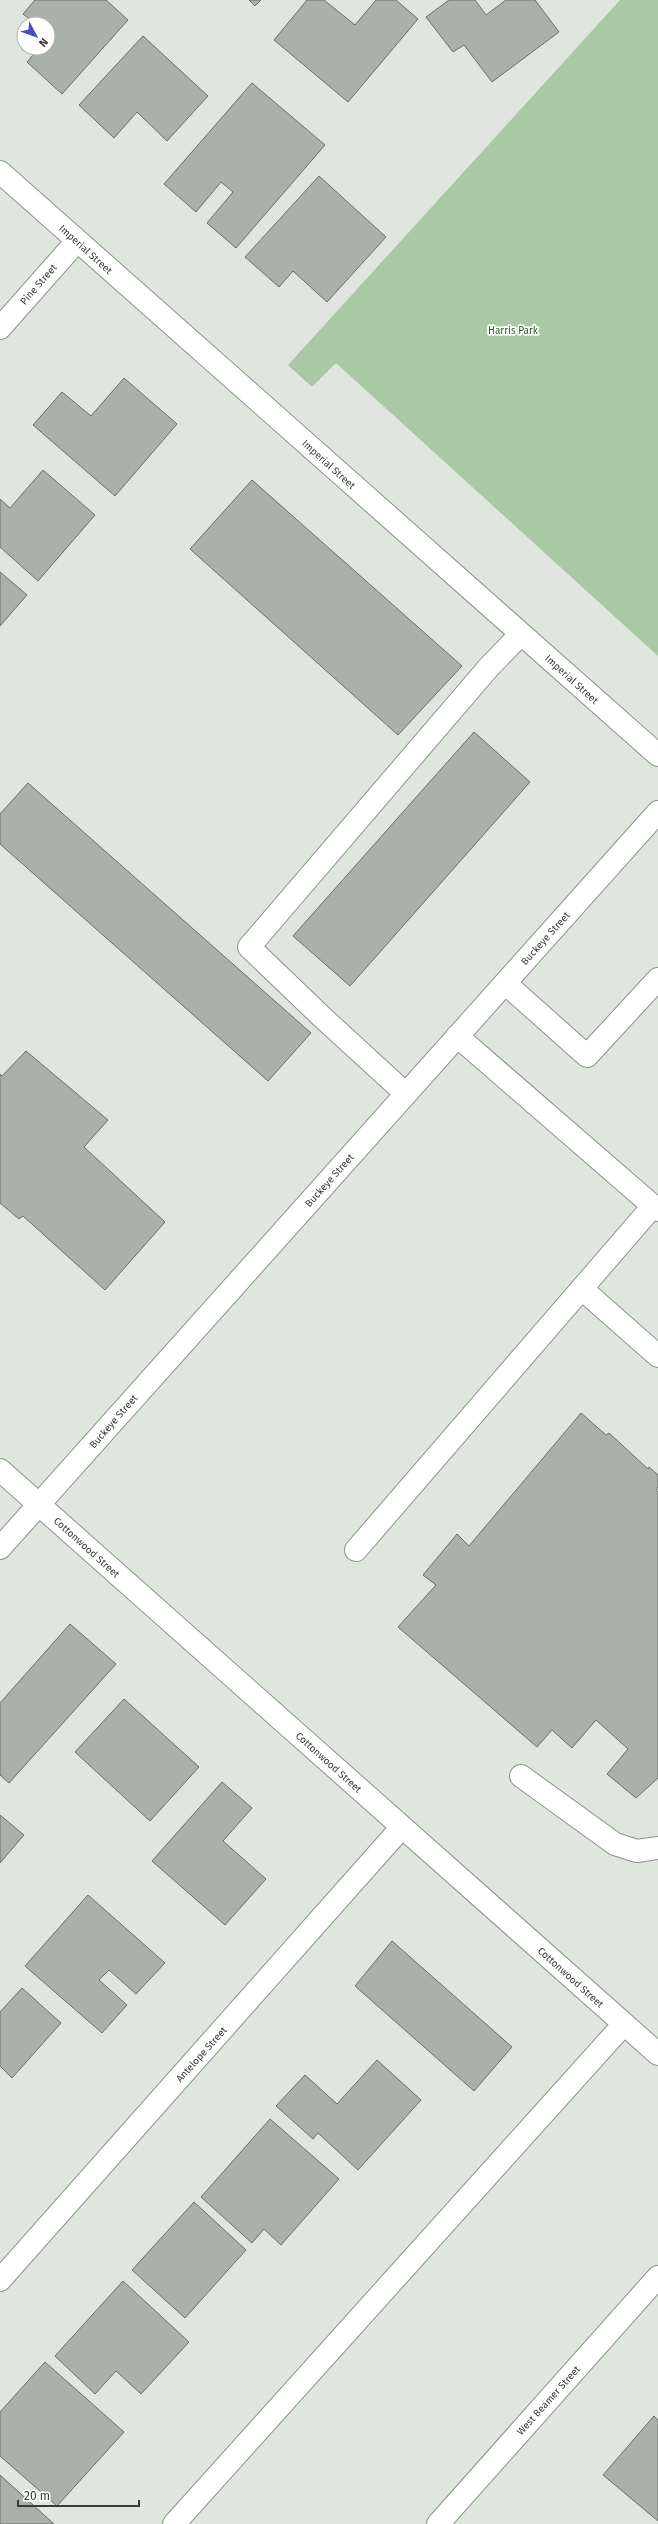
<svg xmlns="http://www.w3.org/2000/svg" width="658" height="2524" viewBox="0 0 658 2524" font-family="'Fira Sans',sans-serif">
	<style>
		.green { fill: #a9c9a5 }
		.building { fill: #aab1aa; stroke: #696f68 }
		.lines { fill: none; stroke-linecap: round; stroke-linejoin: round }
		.minor-casing { stroke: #8b928b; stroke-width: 24 }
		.minor { stroke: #fff; stroke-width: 22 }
		.labels { text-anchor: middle; stroke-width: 3.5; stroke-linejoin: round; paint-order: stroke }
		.street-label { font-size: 10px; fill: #383b37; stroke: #fff }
		.park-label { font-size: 10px; fill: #285924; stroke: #fff }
	</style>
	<rect width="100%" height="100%" fill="#dfe6de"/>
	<path class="green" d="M620,0h38v656l-322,-293 -24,24 -24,-22z"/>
	<path class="building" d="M35,0h71l22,20 -66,74 -35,-32 12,-14h9v-24h-13l-12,-10z
		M249,0h12l-6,6z
		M307,0h17l31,25 21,-25h20l22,19 -70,83 -74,-62z
		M449,0h26l11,15 20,-15h29l24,32 -67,50 -28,-37 -11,7 -27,-35z
		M143,36l65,60 -41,45 -30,-29 -23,26 -35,-33z
		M252,83l73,62 -89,103 -29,-25 26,-31 -12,-10 -25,30 -32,-28z
		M319,176l67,61 -59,65 -34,-31 -14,16 -34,-30z
		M124,378l53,46 -62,72 -82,-71 29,-33 29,24z
		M43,470l52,45 -57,66 -38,-34v-48l10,9z
		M252,480l210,186 -64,69 -208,-186z
		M0,572l27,23 -27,31z
		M474,732l56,50 -180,204 -57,-50z
		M28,783l283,250 -43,48 -268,-237v-30z
		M26,1051l82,69 -24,27 81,75 -60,68 -82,-74 -4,3 -19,-16v-129l2,2z
		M581,1413l25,22 3,-2 39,36 1,-2 9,8v12l-2,3 2,2v286l-22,20 -29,-24 21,-25 -32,-29 -24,28 -20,-18 -15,17 -139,-120 38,-42 -13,-10 34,-41 12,12z
		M70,1624l46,40 -107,119 -9,-8v-72z
		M124,1699l75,68 -49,54 -75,-69z
		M222,1782l30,26 -29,33 43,38 -41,46 -73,-64z
		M0,1815l24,20 -24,28z
		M88,1895l77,68 -29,31 -27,-24 -10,10 28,25 -25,28 -77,-67z
		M392,1941l120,106 -38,44 -119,-105z
		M22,1988l39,35 -49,55 -12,-12v-54z
		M377,2060l44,40 -63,70 -40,-37 -5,6 -37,-33 29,-31 32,29z
		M270,2119l69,60 -58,66 -17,-16 -12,14 -51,-46z
		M194,2202l52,48 -61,68 -53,-48z
		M123,2281l66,61 -48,52 -25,-23 -21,23 -40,-38z
		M45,2362l79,70 -67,74 -57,-50v-44z
		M654,2416l4,4v101l-55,-46z
		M0,2475l54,49h-54z"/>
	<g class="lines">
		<defs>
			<path id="minor" d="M0,172l658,583
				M0,328l77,-87
				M505,983l82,73 71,-77
				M457,1036l196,170
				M406,1094l-84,-77 -73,-70 240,-280 32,-33
				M582,1289l76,67
				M0,1470l658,584
				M0,1548l658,-736
				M356,1550l297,-344 5,4
				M521,1776l94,68 22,7 21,-3
				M0,2280l402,-453
				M174,2524l450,-500
				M438,2524l220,-247"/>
		</defs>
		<use href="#minor" class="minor-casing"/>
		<use href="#minor" class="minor"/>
	</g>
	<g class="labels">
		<g class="street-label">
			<text transform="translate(86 249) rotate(42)" y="4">Imperial Street</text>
			<text transform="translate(38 284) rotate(-49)" y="4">Pine Street</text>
			<text transform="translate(329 464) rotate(42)" y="4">Imperial Street</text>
			<text transform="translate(572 679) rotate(42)" y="4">Imperial Street</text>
			<text transform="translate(545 938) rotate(-48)" y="4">Buckeye Street</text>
			<text transform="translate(329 1180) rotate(-48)" y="4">Buckeye Street</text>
			<text transform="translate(113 1421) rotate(-49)" y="4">Buckeye Street</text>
			<text transform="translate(87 1547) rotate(42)" y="4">Cottonwood Street</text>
			<text transform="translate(329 1762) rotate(42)" y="4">Cottonwood Street</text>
			<text transform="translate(571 1977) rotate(42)" y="4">Cottonwood Street</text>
			<text transform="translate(201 2054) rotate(-48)" y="4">Antelope Street</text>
			<text transform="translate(548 2400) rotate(-48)" y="4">West Beamer Street</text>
		</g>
		<g class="park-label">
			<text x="513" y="334">Harris Park</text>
		</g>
	</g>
	<g transform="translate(36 36) rotate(131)"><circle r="19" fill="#ffffff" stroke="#afb1af"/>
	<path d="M0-3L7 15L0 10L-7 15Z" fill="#4a4bc1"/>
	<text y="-6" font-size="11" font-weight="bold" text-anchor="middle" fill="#383b37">N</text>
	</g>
	<path d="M18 2500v6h121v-6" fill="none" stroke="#383b37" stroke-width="2"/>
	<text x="24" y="2500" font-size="12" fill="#383b37" stroke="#ffffff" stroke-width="3" paint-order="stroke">20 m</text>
</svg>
